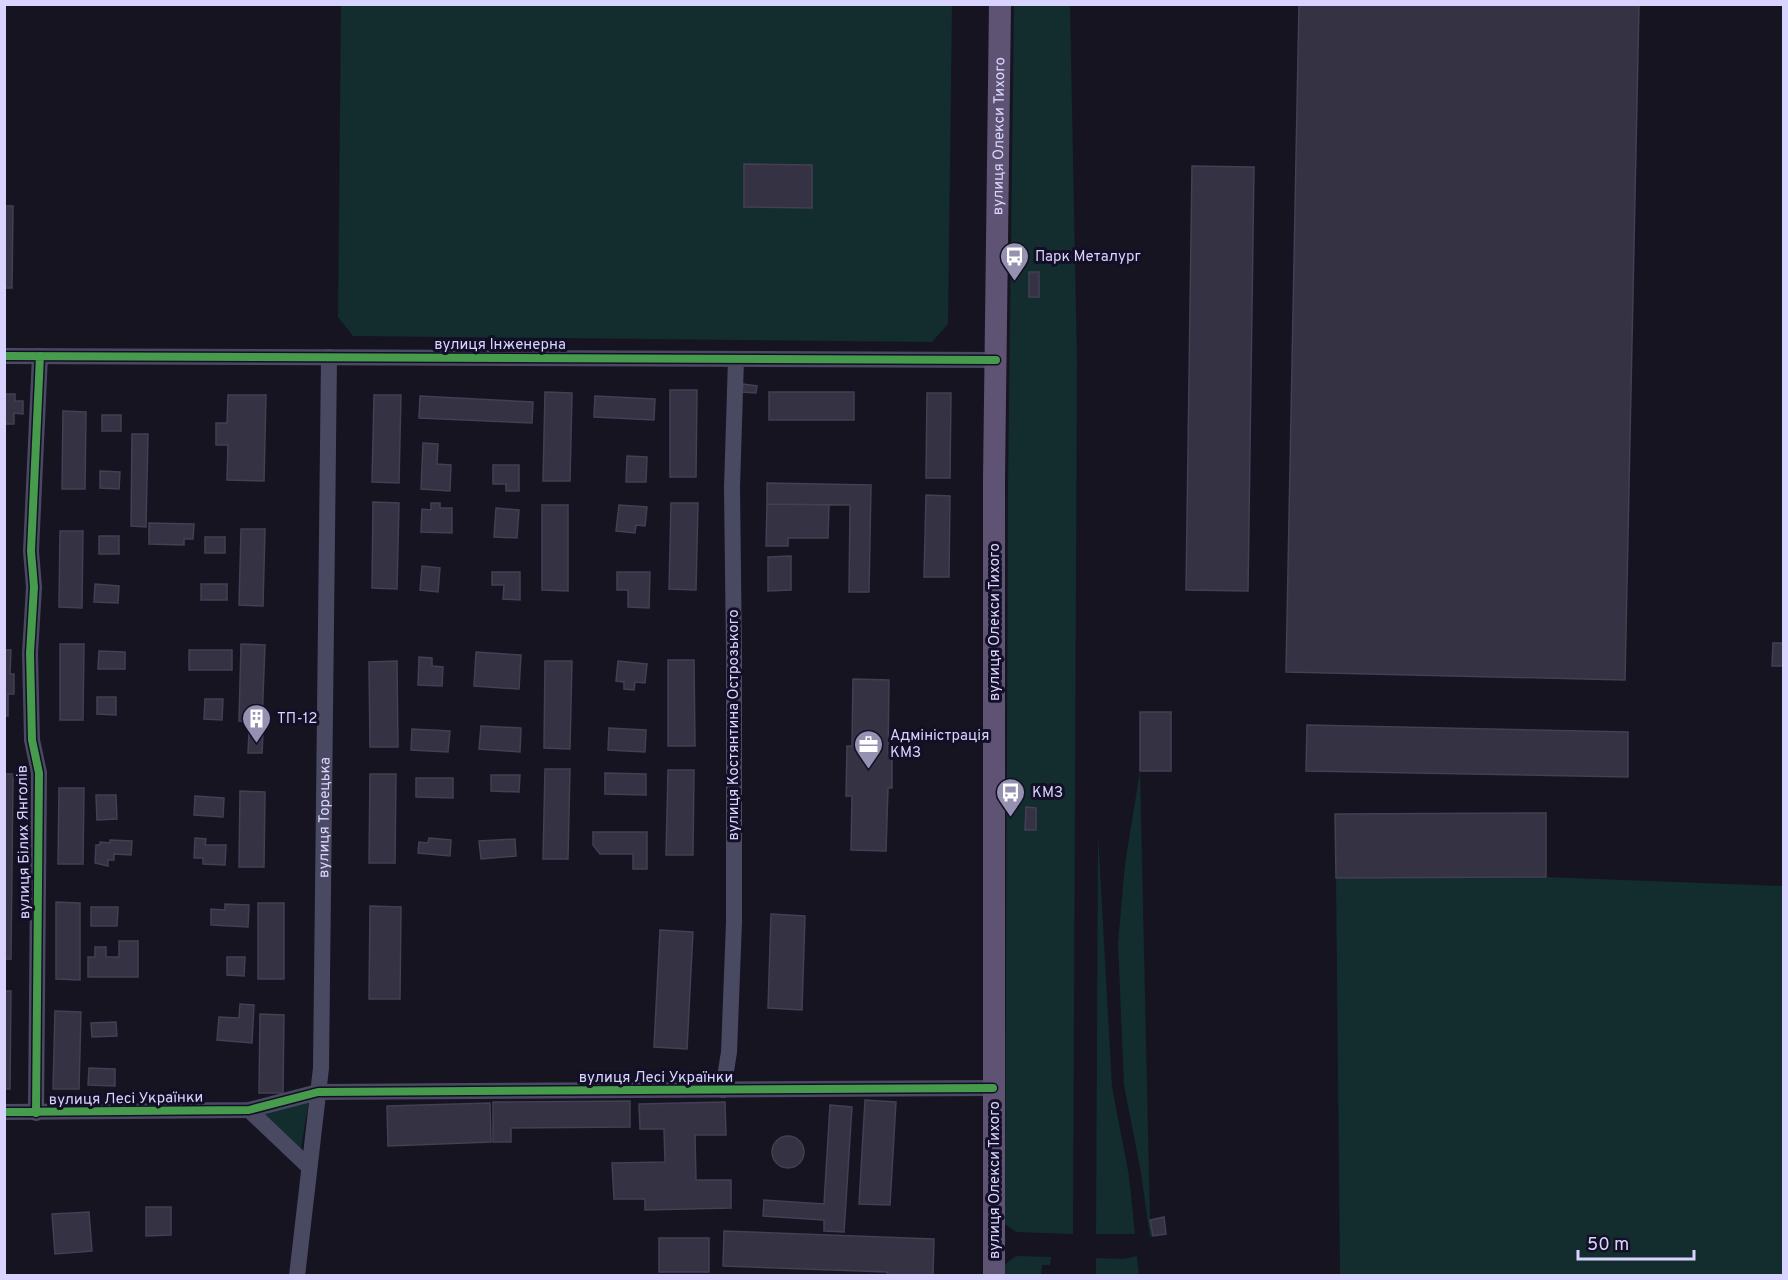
<svg xmlns="http://www.w3.org/2000/svg" width="1788" height="1280" viewBox="0 0 1788 1280" font-family="Overpass,sans-serif">
	<style>
		.green { fill: #132c2d }
		.building { fill: #343243; stroke: #433f54; stroke-width: 1.5 }
		.lines { fill: none; stroke-linecap: round; stroke-linejoin: round }
		.minor { stroke: #4a4962; stroke-width: 16 }
		.major { stroke: #5e5373; stroke-width: 22 }
		.cycleway-casing { stroke: #130f26; stroke-width: 11 }
		.cycleway { stroke: #469c4c; stroke-width: 8 }
		.labels { text-anchor: middle; stroke-width: 6; stroke-linejoin: round; paint-order: stroke }
		.street-label { font-size: 15px; fill: #d9d4ff; stroke: #130f26 }
		.poi-label { font-size: 15px; fill: #d9d4ff; stroke: #130f26; text-anchor: start }
	</style>
	<rect width="100%" height="100%" fill="#161421"/>
	<path class="green" d="M341,5h611l-4,319 -16,18 -579,-6 -15,-19z
		M1014,5h56l7,358 -4,871 -57,-2 -11,-8 3,-742z
		M1140,771l10,449 3,16 -3,1 -9,-64 -17,-88 -6,-142 7,-79z
		M1098,834l14,253 17,89 6,58h-39z
		M1546,877l237,9v389h-443l-4,-397z
		M309,1100l-8,49 -37,-35z
		M1016,1256l35,1 -1,8h-8l-1,10h-36v-11z
		M1137,1256l2,19h-43v-17l28,1z"/>
	<path class="building" d="M1299,4h340l-14,676 -339,-8z
		M744,164l68,1v43l-68,-1z
		M1192,166l62,1 -6,424 -62,-1z
		M4,206h9l-1,82h-8z
		M1029,272h10v25h-10z
		M743,384l14,2 -1,7 -14,-1z
		M670,390h27l-1,87h-26z
		M545,392l27,1 -2,88h-27z
		M769,392h85v28h-85z
		M927,393h24l-1,85h-24z
		M4,394h11v7h8v13l-9,-1v11h-10z
		M228,395h38l-2,86 -37,-1 1,-35h-12v-22h11z
		M374,395h27l-2,88 -27,-1z
		M420,396l113,6 -1,21 -113,-5z
		M595,396l60,3 -1,21 -60,-3z
		M63,411l23,1 -1,77h-23z
		M102,415h19v16h-19z
		M132,434h16l-2,93 -15,-1z
		M423,443l15,1 -1,20 14,1 -1,26 -29,-2z
		M627,456l20,1 -1,25h-20z
		M493,465h26v26h-13v-7h-13z
		M100,471l20,1 -1,17 -19,-1z
		M767,483l104,2 -2,107h-20l1,-87 -83,-1z
		M926,495l24,1 -1,81h-25z
		M373,502l26,1 -2,86 -25,-1z
		M431,503h9v5h12v25l-31,-1 1,-23 9,1z
		M671,503h27l-2,87 -27,-1z
		M767,504l62,1 -1,33h-40v8h-22z
		M542,505h26v86l-26,-1z
		M619,505l28,2 -2,19 -9,-1 -1,8 -19,-2z
		M496,508l23,2 -2,28 -23,-1z
		M149,523l45,1 -1,15h-9v6l-35,-1z
		M241,529h24l-2,77 -24,-1z
		M60,531h23l-1,77 -23,-1z
		M99,536h20v18h-20z
		M205,537h20v16h-20z
		M791,556v34l-23,1v-34z
		M422,566l18,2 -2,24 -18,-2z
		M492,572h28v28l-17,-1 1,-14h-12z
		M617,572h33l-1,36 -21,-1v-17h-11z
		M95,584l24,2 -1,17 -24,-1z
		M201,584h26v16h-26z
		M1773,643h11v23h-12z
		M60,644h24l-1,76h-23z
		M241,644l24,1 -3,77 -23,-1z
		M4,650h7l-1,24h4v20h-6v22h-4z
		M189,650h43v20h-43z
		M99,651l26,1v17h-27z
		M476,652l45,3 -2,34 -45,-3z
		M419,657l13,1v8l11,1 -1,19 -24,-1z
		M668,660h26l1,86h-27z
		M397,661l1,86h-28l-1,-85z
		M545,661h27l-2,88 -26,-1z
		M618,661l29,3 -2,19 -10,-1 -1,8 -10,-1v-7l-8,-1z
		M853,679l36,1 -1,73h4v35h-4l-2,63 -35,-1 1,-54h-6l1,-50h5z
		M97,697h19v18l-19,-1z
		M205,699h18l-1,21 -18,-1z
		M1140,712h31v59h-31z
		M1307,725l321,7v45l-322,-6z
		M481,726l40,2 -1,24 -41,-3z
		M609,728l37,2 -1,22 -37,-2z
		M412,729l38,2 -2,21 -37,-2z
		M249,732h14l-1,21h-14z
		M545,769h25l-2,90h-25z
		M668,770h26l-1,85h-27z
		M605,773l41,1v21l-41,-1z
		M4,774h9l-2,185h-7z
		M370,774h26l-1,89h-26z
		M491,775h29l-1,17 -28,-1z
		M416,778h37v20l-37,-1z
		M59,788h25l-1,76h-25z
		M240,791l25,1 -1,75h-25z
		M96,795h20l1,24 -20,1z
		M195,796l29,2 -1,19 -29,-2z
		M1026,807l10,1v22h-11z
		M1546,813v64l-210,1 -1,-64z
		M593,832h54v37h-14v-15h-33l-7,-9z
		M195,838l11,1 -1,6h21l-1,20 -22,-1v-6h-9z
		M429,838l22,2 -1,16 -32,-3 1,-11 9,1z
		M515,839l1,17 -35,3 -2,-18z
		M110,840l22,1 -1,14 -17,-1v6h-6v6l-13,-3 1,-18h4v-3l10,1z
		M56,902l24,1v77l-24,-1z
		M258,903h26v76h-26z
		M225,904l24,1 -1,22 -37,-2v-16l14,1z
		M370,906l31,1 -1,92h-31z
		M91,907h27l-1,19h-26z
		M771,914l34,2 -3,94 -34,-2z
		M660,930l33,2 -6,117 -33,-2z
		M119,941h19v36h-50v-20h7v-10h11v10h13z
		M227,957h18l-1,19 -17,-1z
		M4,991h7l-1,98h-6z
		M240,1004l14,1 -2,38 -35,-3 2,-23 20,1z
		M55,1011l26,1 -2,77h-26z
		M260,1014l24,1 -1,78h-24z
		M116,1022l1,14 -25,1 -1,-14z
		M89,1068l26,1v17l-27,-1z
		M865,1100l31,2 -6,103 -31,-1z
		M630,1101v26l-119,1v14h-18v-40z
		M725,1102l1,33h-31l1,45h35v28l-86,2v-11h-31l-2,-36 53,-1 -1,-33h-24l-1,-25z
		M490,1103l1,39 -103,4 -1,-40z
		M830,1105l22,2 -8,125 -20,-1v-11l-61,-4 1,-16 60,4z
		M772 1152a16 16 0 1 1 32 0a16 16 0 1 1-32 0Z
		M146,1207h25v28l-25,1z
		M89,1212l3,39 -37,3 -3,-40z
		M1164,1217l2,17 -13,2 -3,-16z
		M724,1231l210,8 -1,36 -45,1 -1,-4 -164,-6z
		M659,1238h50v34h-50z"/>
	<g class="lines">
		<g class="minor">
			<path d="M4,356l992,4"/>
			<path d="M723,1090l6,-38 5,-130v-266l-2,-169 4,-128"/>
			<path d="M249,1110l60,57"/>
			<path d="M4,1112l245,-2 69,-18 675,-4"/>
			<path d="M36,1113l3,-340 -7,-33 -2,-87 4,-66 -3,-36 9,-195"/>
			<path id="s1" d="M297,1276l24,-208 8,-711"/>
		</g>
		<path class="major" id="s2" d="M994,1276v-797l6,-475"/>
		<defs>
			<path id="cycleway" d="M4,356l992,4
				M4,1112l245,-2 69,-18 675,-4
				M36,1113l3,-340 -7,-33 -2,-87 4,-66 -3,-36 9,-195"/>
		</defs>
		<use href="#cycleway" class="cycleway-casing"/>
		<use href="#cycleway" class="cycleway"/>
	</g>
	<defs>
		<symbol id="bus-pin" viewBox="-11 -11 22 30"><path d="M0 17L-7.5 6A9.5 9.5 0 1 1 7.5 6Z" fill="#9591b1" stroke="#130f26"/><path d="M-5-6H5V4H4V6H2V4H-2V6H-4V4H-5ZM-3.5-4V0h7V-4ZM-3.5 1.2v1.5H-2V1.2ZM2 1.2v1.5H3.5V1.2Z" fill="#fff"/></symbol>
		<symbol id="building-pin" viewBox="-11 -11 22 30"><path d="M0 17L-7.5 6A9.5 9.5 0 1 1 7.5 6Z" fill="#9591b1" stroke="#130f26"/><path d="M-4-6H4V6H1V3H-1V6H-4ZM-2.5-4.3h1.7v1.8h-1.7ZM.8-4.3h1.7v1.8H.8ZM-2.5-1h1.7V.8h-1.7ZM.8-1h1.7V.8H.8Z" fill="#fff"/></symbol>
		<symbol id="office-pin" viewBox="-11 -11 22 30"><path d="M0 17L-7.5 6A9.5 9.5 0 1 1 7.5 6Z" fill="#9591b1" stroke="#130f26"/><path d="M-6-3h4V-5.5h4V-3h4V5H-6ZM-1-4.5V-3h2v-1.5ZM-6 0V1H6V0Z" fill="#fff"/></symbol>
	</defs>
	<g fill-rule="evenodd">
		<use href="#bus-pin" x="998" y="240" width="33" height="45"/>
		<use href="#building-pin" x="240" y="702" width="33" height="45"/>
		<use href="#office-pin" x="852" y="728" width="33" height="45"/>
		<use href="#bus-pin" x="994" y="776" width="33" height="45"/>
	</g>
	<g class="labels">
		<g class="street-label">
			<text dy="5" stroke="none"><textPath href="#s2" startOffset="1140">вулиця Олекси Тихого</textPath></text>
			<text x="500" y="349">вулиця Інженерна</text>
			<text transform="translate(994 622) rotate(-90)" y="5">вулиця Олекси Тихого</text>
			<text transform="translate(733 725) rotate(-90)" y="5">вулиця Костянтина Острозького</text>
			<text dy="5" stroke="none"><textPath href="#s1" startOffset="460">вулиця Торецька</textPath></text>
			<text transform="translate(23 842) rotate(-91)" y="5">вулиця Білих Янголів</text>
			<text x="656" y="1082">вулиця Лесі Українки</text>
			<text transform="translate(126 1098) rotate(-1)" y="5">вулиця Лесі Українки</text>
			<text transform="translate(994 1180) rotate(-90)" y="5">вулиця Олекси Тихого</text>
		</g>
		<g class="poi-label">
			<text x="1035" y="261">Парк Металург</text>
			<text x="277" y="723">ТП-12</text>
			<text x="890" y="740">Адміністрація<tspan x="890" dy="17">КМЗ</tspan></text>
			<text x="1032" y="797">КМЗ</text>
		</g>
	</g>
	<rect width="1788" height="1280" fill="none" stroke="#d9d4ff" stroke-width="12"/>
	<path d="M1578 1250v9h116v-9" fill="none" stroke="#d9d4ff" stroke-width="3"/>
	<text x="1587" y="1250" font-size="18" fill="#d9d4ff" stroke="#130f26" stroke-width="4.5" paint-order="stroke">50 m</text>
</svg>
